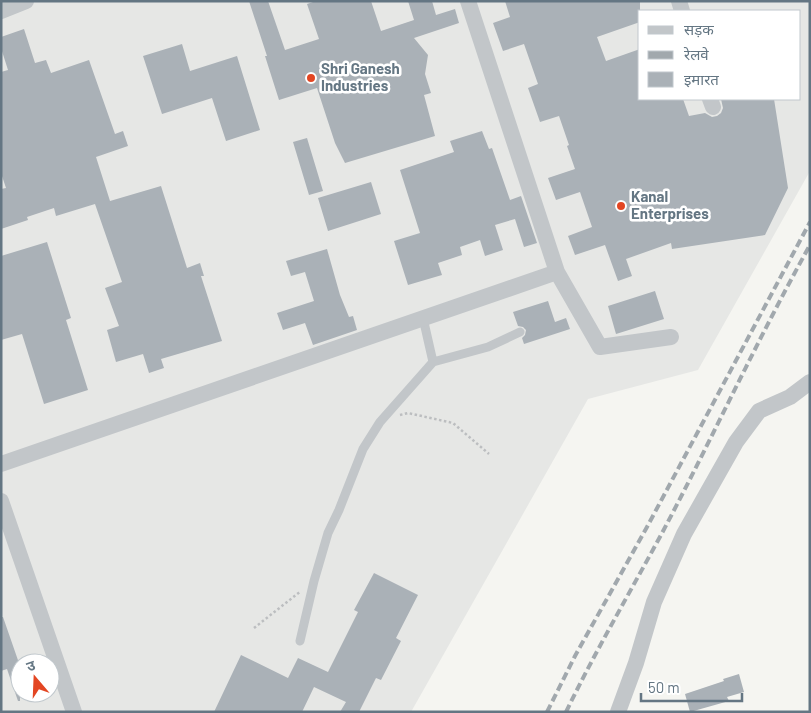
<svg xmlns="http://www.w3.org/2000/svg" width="811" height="713" viewBox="0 0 811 713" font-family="Barlow,'Noto Sans Devanagari',sans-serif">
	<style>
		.built { fill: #e6e7e5; fill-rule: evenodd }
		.building { fill: #aab1b7 }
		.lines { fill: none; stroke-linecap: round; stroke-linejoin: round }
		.path { stroke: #bcbec0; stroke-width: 2.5; stroke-dasharray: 2.5 2.5; stroke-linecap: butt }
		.lane { stroke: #c2c6c9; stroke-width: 9 }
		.street { stroke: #c2c6c9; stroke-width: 16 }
		.rail { stroke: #a1a8ad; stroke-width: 4; stroke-dasharray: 8 4; stroke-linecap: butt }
		.poi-dot { fill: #e34623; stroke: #fff; stroke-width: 2 }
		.labels { text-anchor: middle; stroke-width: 5; stroke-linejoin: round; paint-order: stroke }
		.poi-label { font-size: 15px; font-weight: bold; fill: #647683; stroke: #fff; text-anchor: start }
	</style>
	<rect width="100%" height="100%" fill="#f5f5f1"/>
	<path class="built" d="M1,1h809v170l-112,199 -110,29 -177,313h-410zM640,11h160v88h-160zM20,663h30v30h-30z"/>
	<path class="building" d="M249,1h19l17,49 34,-11 -12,-35 9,-3h55l10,30 33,-11 -6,-19h24l4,14 19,-6 4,14 -45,15 14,17 -3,19 6,19 -7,2 11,41 -90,27 -10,-20 -18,-55 -38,12 -14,-44h2z
		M505,1h135v21l-43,15 9,24 34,-12v50h43l6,17 16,-3 7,4 5,-1 4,-3 2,-5 -2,-9h53l14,89 -23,47 -93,14 -1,-6 -45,16 6,17 -14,5 -13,-36 -30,10 -7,-19 24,-9 -12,-35 -24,8 -8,-22 27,-9 -8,-23 2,-1 -10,-29 -19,6 -12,-34 10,-4 -14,-40 -21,7 -10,-28 17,-6z
		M24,29l11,34 11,-3 5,13 38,-13 26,74 8,-3 5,15 -32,11 14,44 51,-15 26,82 13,-5 4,13h-3l21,65 -61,18 3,9 -15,5 -6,-19 -27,8 -9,-32 12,-4 -14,-38 17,-6 -27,-78 -39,12 -2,-8 -27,9 1,3 -27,9v-40l5,-1 -5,-15v-101l7,-2 -7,-22v-11z
		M182,44l8,27 47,-15 23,74 -34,11 -14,-43 -50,16 -19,-58z
		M482,131l7,18 3,-1 18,52 11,-4 16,47 -13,4 -9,-28 -20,6 8,25 -18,6 -5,-16 -20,7 2,8 -24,8 4,12 -34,10 -14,-44 26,-8 -20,-63 54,-18 -4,-11z
		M307,138l16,53 -14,4 -16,-53z
		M371,182l10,32 -53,17 -10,-33z
		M47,242l24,76 -5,2 22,70 -44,14 -22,-70 -21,6v-84z
		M327,249l13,46 9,22 4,-1 4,14 -44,15 -8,-22 -22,7 -6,-17 37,-12 -9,-29 -14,4 -5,-15z
		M655,291l9,28 -48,15 -8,-28z
		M548,301l7,21 11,-4 4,11 -46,15 -2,-6 3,-3 1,-5 -3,-3 -5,-1 -5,-14z
		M374,573l44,22 -22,43 5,3 -20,39 -5,-2 -17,34h-19l6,-10 -32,-15 -12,25h-88l27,-57 47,23 10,-20 30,14 30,-60 -4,-2z
		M1,617h2l17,49v35h-2l-11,-32 -6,2z
		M739,674l5,18 -17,5 2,4 -39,11 -5,-18 39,-13 -1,-2z"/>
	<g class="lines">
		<path class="path" d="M400,415l8,-2 45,10 36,31
			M254,628l47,-37"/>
		<path class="lane" d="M423,318l10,44 55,-15 32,-15
			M300,641l14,-60 14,-48 11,-23 24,-61 17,-27 53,-60"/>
		<path class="street" d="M468,1l89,271 43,75 71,-10
			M679,1l3,10
			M1,11l25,-10
			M710,99l3,8
			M1,464l556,-192
			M1,501l73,211
			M618,712l18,-49 18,-61 30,-68 52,-92 23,-31 31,-14 20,-15"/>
		<path class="rail" d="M547,712l28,-56 72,-129 163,-305
			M566,712c29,-60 63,-118 95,-177 51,-96 96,-195 149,-290"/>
	</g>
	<g class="poi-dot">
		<circle cx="311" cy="78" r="5"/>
		<circle cx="621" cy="206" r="5"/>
	</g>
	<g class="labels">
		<g class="poi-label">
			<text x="321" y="74">Shri Ganesh<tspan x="321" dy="17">Industries</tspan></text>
			<text x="631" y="202">Kanal<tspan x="631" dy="17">Enterprises</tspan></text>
		</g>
	</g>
	<rect width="811" height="713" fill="none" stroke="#647683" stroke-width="5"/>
	<rect x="638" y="10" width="162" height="90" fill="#ffffff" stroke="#c1c8cd"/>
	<rect x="648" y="26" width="25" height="8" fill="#c2c6c9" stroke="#c1c8cd"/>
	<text x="684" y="35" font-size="15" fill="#647683">सड़क</text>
	<rect x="648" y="51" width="25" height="8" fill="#a1a8ad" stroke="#c1c8cd"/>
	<text x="684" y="60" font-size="15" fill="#647683">रेलवे</text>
	<rect x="648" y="72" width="25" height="15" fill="#aab1b7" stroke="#c1c8cd"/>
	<text x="684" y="85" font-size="15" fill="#647683">इमारत</text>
	<g transform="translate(35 678) rotate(341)"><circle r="24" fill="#ffffff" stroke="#c1c8cd"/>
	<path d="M0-4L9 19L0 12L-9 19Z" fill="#e34623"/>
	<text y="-8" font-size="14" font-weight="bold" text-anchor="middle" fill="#647683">उ</text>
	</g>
	<path d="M641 693v8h101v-8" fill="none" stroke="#647683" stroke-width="2.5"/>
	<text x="648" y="693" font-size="15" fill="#647683" stroke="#ffffff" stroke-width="4" paint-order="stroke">50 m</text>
</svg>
